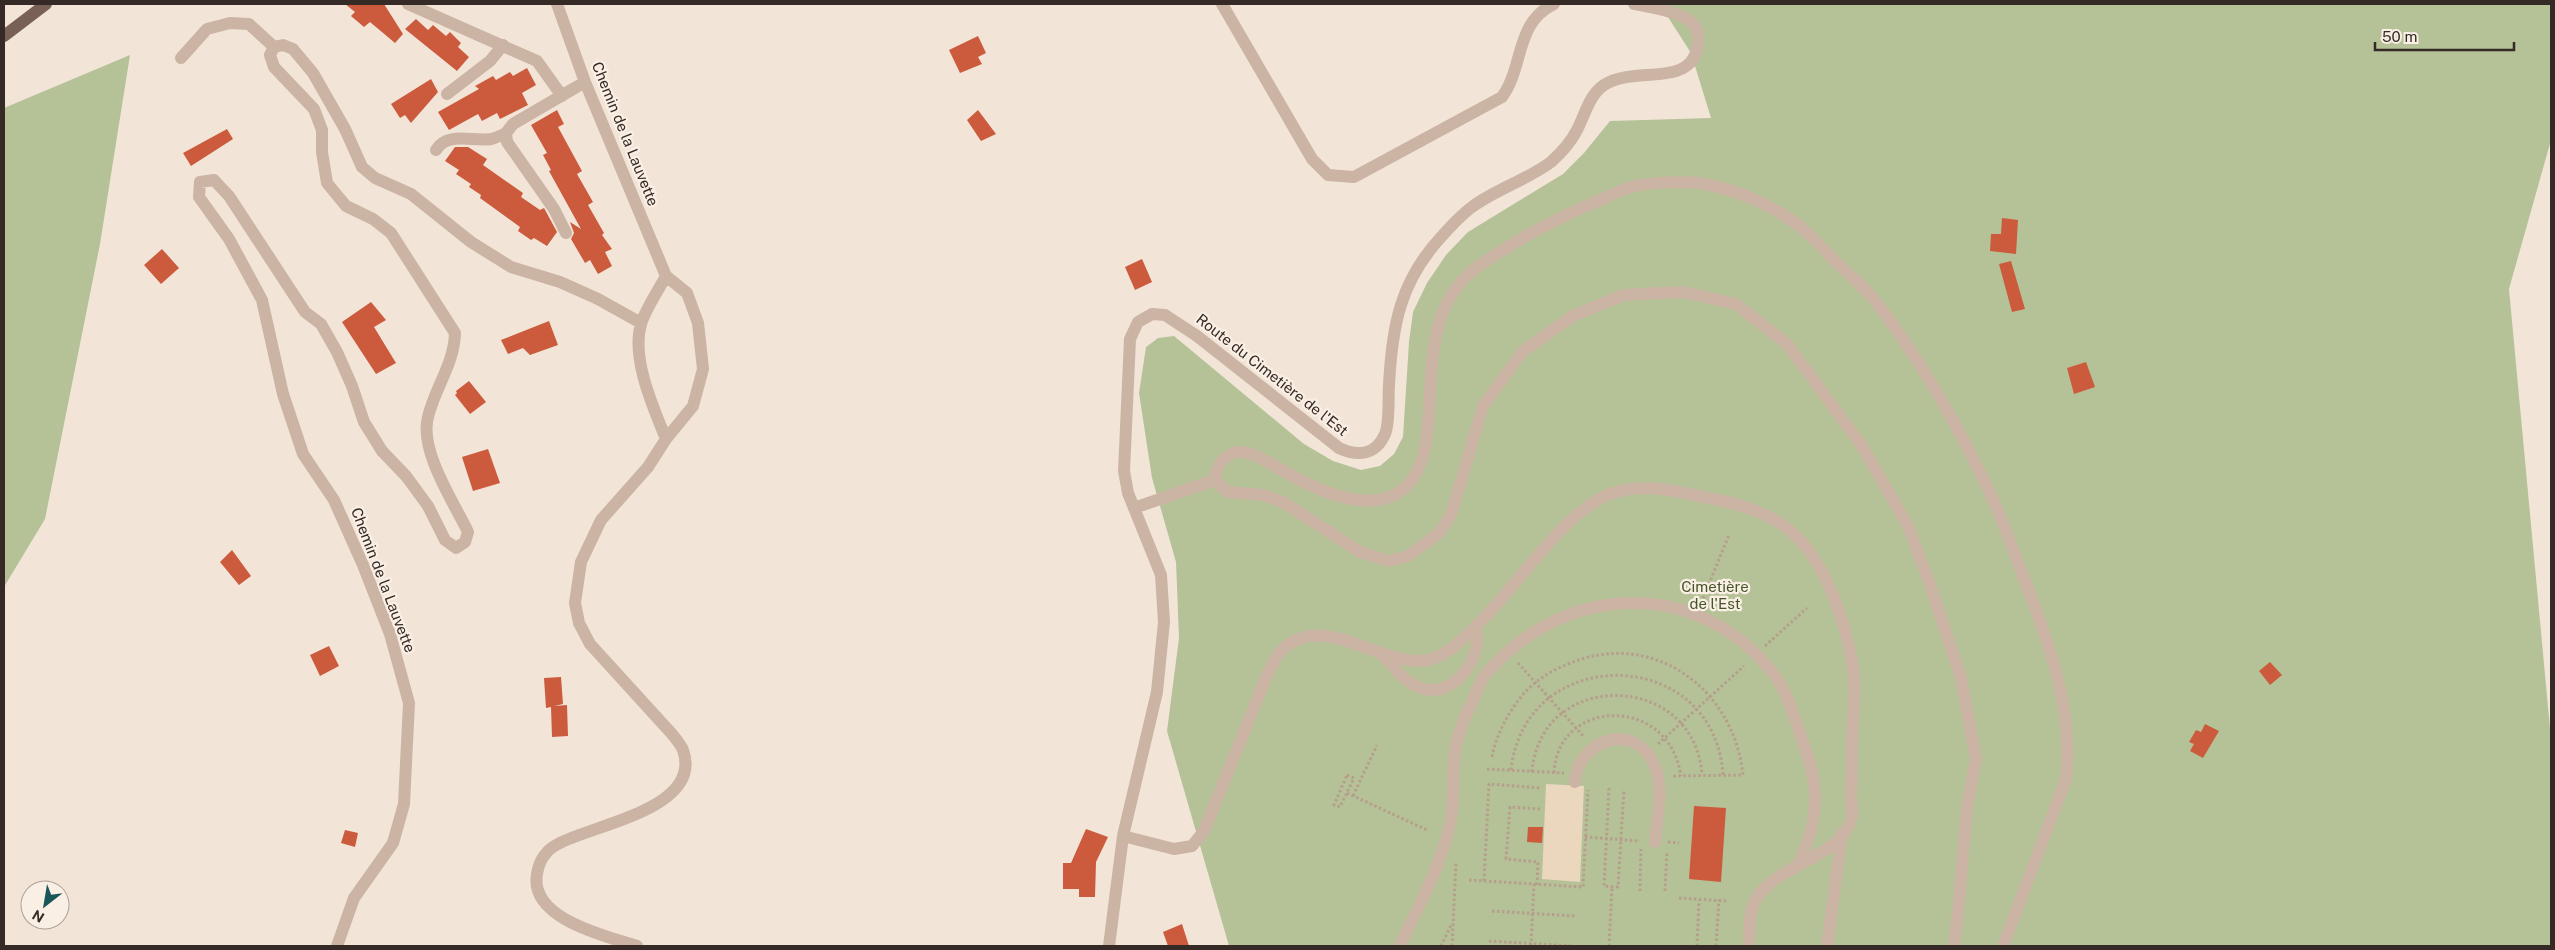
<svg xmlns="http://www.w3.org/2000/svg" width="2555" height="950" viewBox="0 0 2555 950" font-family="'Public Sans',sans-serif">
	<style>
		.green { fill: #b5c297 }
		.plaza { fill: #ebd6be }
		.building { fill: #cc5a3c }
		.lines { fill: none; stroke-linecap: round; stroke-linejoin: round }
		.path { stroke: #b69e8d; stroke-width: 3; stroke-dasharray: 2.5 2.5; stroke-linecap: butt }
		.minor { stroke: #cbb4a3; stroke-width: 12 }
		.major { stroke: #786056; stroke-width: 12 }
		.labels { text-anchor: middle; stroke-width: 4.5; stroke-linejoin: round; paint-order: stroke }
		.street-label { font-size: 15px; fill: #352a26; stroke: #faefe4 }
		.park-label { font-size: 15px; fill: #465528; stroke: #faefe4 }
	</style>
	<rect width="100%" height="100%" fill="#f2e5d8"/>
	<path class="green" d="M1667,4h884v136l-42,149 42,450v207h-1322l-62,-215 12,-93 -3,-76 -24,-84 -13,-85 7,-46 12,-9 16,-2 130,108 29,17 28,9 19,-4 14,-12 9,-17 6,-95 4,-30 14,-29 19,-28 22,-23 95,-58 21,-21 26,-32 101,-3 -20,-65 -25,-39z
		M130,55l-30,189 -55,275 -41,68v-479z"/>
	<path class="plaza" d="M1546,784l38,2 -4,96 -38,-3z"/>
	<path class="building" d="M345,4h39l19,30 -8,9 -25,-21 -6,5 -13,-11 4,-4z
		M416,19l12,11 5,-5 13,11 4,-4 11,11 -3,4 11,10 -12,14 -52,-42z
		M978,36l8,17 -8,4 4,7 -22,9 -11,-23z
		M527,68l9,17 -14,8 6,12 -28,14 -3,-6 -15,8 -4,-7 -29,16 -11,-18 41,-23 -4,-3 18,-10 3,4 14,-8 3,4z
		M431,79l7,13 -27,31 -6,-8 -5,3 -9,-14z
		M557,110l7,14 -6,3 24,44 -5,3 16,28 -5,3 16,28 -2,2 10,14 -7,3 7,14 -14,8 -8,-14 -5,3 -14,-24 3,-6 -4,-11 11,7 -32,-58 2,-1 -8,-15 4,-2 -16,-28z
		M978,110l18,24 -15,7 -14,-21z
		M227,129l6,10 -42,27 -8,-13z
		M455,147h13l19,12 -4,6 40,28 -2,4 19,13 4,-2 13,24 -10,14 -13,-8 -3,2 -13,-9 2,-4 -40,-29 1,-3 -12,-8 2,-3 -15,-10 3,-4 -14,-9z
		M2002,218l16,2 -2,34 -26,-3 1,-17h10z
		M162,249l17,19 -18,16 -17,-19z
		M1142,259l10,23 -17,8 -10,-23z
		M2011,261l14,48 -13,3 -13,-48z
		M371,302l15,18 -12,7 22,36 -20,11 -34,-52z
		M549,321l9,24 -28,10 -7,-7 -15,6 -7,-14z
		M2086,362l9,25 -21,7 -7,-26z
		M469,381l17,21 -16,12 -15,-19 2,-2 -1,-2z
		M488,449l12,34 -27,8 -11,-34z
		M232,550l19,26 -12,9 -19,-23z
		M329,646l10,20 -19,10 -10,-21z
		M2270,662l12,13 -12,10 -11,-14z
		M561,677l2,27 -9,2 13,-1 1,31 -16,1 -1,-30 -5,1 -2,-30z
		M2205,724l14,7 -16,27 -13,-7 4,-7 -5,-2 7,-12 5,2z
		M1694,806l32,2 -5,74 -32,-3z
		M1528,827h15l-1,16 -15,-1z
		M1086,829l22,8 -12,25 -1,35h-16v-8h-16v-26h8z
		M345,830l13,3 -3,14 -14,-4z
		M1182,924l7,22h-21l-5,-14z"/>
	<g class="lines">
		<path class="path" d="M1701,603l28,-68
			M1765,646l42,-38
			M1518,663l66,74
			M1658,744l86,-78
			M1492,757c3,-17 11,-34 21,-49 13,-21 32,-35 55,-44 84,-36 166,24 175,111l-72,1
			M1487,769l77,4
			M1511,770c14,-129 204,-125 212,5
			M1532,772c8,-104 163,-101 170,3
			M1554,773c3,-75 115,-79 127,3
			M1347,775l7,3 -14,29 -6,-2z
			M1609,788l-5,98 14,1 6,-98
			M1347,793l80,37
			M1353,796l24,-51
			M1585,837l55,4
			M1668,842l11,1
			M1469,880l114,7 5,-97
			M1484,881l5,-97 52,4
			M1537,885l1,-23 -32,-3 4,-52 30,2
			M1640,891l1,-42
			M1665,891l2,-40
			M1679,898l47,3
			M1492,911l83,5
			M1489,941l83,5
			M1441,946l11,-23
			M1452,946l4,-84
			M1531,946l3,-62
			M1609,946l3,-59
			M1697,946l2,-46
			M1716,946l3,-46"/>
		<path class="minor" d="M408,4l129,57 25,35
			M557,4l28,78 81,194 21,17 11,30 5,46 -10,37 -27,33 -18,28 -47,53 -20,42 -6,41 4,20 11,21 82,90c4,5 9,11 11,16 21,59 -92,75 -125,94 -12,6 -19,17 -21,30 -8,45 69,62 100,72
			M1222,4l90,155 16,16 26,2 148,-80c22,-30 13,-75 52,-93
			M181,58l26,-29 23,-6 19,1 25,23
			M447,94l43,-33 13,-16
			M436,150c11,-19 37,-8 55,-11 5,-1 11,-4 15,-6
			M566,233l-12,-24 -47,-67 -1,-9 7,-9 72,-42
			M666,439c-13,-32 -35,-81 -25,-115 5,-16 17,-33 25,-48
			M1134,508l81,-28
			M1382,654c11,13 25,31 42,35 31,8 61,-34 51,-61
			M1575,782c3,-42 58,-61 78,-20 12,22 4,56 2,80
			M1123,836l51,13 18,-3 12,-15 63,-156c4,-7 8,-17 14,-24 42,-43 100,18 147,9 18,-4 32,-19 45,-31 41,-37 87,-115 137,-135 33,-12 65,-3 98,4 22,4 43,9 63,20 46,23 69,86 79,133 7,28 3,60 2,89 0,18 0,37 -1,55 0,7 2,16 1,22 -9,41 -81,48 -98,86 -6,12 -4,30 -5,43
			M337,946l17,-48 39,-55 11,-39 5,-101 -19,-69 -27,-69 -29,-65 -31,-46 -20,-60 -21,-94 -33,-61 -30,-42 1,-15 14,-2 15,16 76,116 16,12 16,28 15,34 12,36 18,29 24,25 22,30 17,34 11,8 9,-6 3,-10c-15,-31 -49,-82 -40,-115 7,-30 26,-52 27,-84l-64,-100 -18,-14 -27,-13 -19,-23 -5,-31v-22l-8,-21 -40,-42 -4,-12 4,-8 9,-2 10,4 20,24 32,56 17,38 13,11 36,16 60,48 40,25 49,15 38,17 43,24
			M1109,946l14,-110 34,-144 7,-70 -3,-47 -33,-82 -4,-22 6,-132 8,-17 14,-8 13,1 32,21 142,112c19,9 37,7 46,-14 5,-11 3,-37 4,-49 3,-59 11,-104 53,-149 9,-10 19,-21 30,-29 24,-18 55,-27 79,-45 10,-9 20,-20 26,-32 8,-15 12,-35 27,-45 31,-21 97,7 94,-50 -2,-23 -46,-27 -64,-31
			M1400,946c16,-36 39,-76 48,-114 7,-24 4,-49 6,-74 2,-21 10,-40 19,-58 4,-9 7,-19 13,-26 78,-91 210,-98 287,-1 13,17 20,39 27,60 7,20 16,46 15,68 0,22 -9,44 -16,64
			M1827,946l15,-113
			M1954,946l4,-33 9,-106 9,-48 -15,-81 -33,-99 -20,-53 -46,-80 -75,-102 -51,-40 -53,-12 -60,3 -50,21 -50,35 -40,55 -32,109 -12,18 -31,23 -19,5 -29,-9 -77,-50 -20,-7 -36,-3 -12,-12c1,-18 14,-32 33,-27 12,3 21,10 32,16 32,19 88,47 122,21 54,-41 -4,-169 78,-225 39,-27 83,-50 127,-68 9,-4 18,-9 27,-11 13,-3 52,-5 65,-3 37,6 77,23 105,47 13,11 24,24 36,36 12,11 26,23 36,36 45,59 83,125 115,193 12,26 22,54 32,81 25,63 51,134 43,203l-63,167"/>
		<path class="major" d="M4,36l42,-32"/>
	</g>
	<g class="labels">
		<g class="street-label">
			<text transform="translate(625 134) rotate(68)" y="5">Chemin de la Lauvette</text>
			<text transform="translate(1272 375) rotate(38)" y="5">Route du Cimetière de l'Est</text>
			<text transform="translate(383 580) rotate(69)" y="5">Chemin de la Lauvette</text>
		</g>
		<g class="park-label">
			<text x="1715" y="592">Cimetière<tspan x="1715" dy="17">de l'Est</tspan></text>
		</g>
	</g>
	<rect width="2555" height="950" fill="none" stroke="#352a26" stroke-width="10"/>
	<g transform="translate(45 905) rotate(211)"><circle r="24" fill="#faefe4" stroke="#aba098"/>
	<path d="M0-4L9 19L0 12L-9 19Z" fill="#195658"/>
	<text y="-8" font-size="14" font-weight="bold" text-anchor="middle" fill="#352a26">N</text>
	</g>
	<path d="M2375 42v8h139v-8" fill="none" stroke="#352a26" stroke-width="2.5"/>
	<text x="2382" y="42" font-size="15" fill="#352a26" stroke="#faefe4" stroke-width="4" paint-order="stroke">50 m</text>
</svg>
